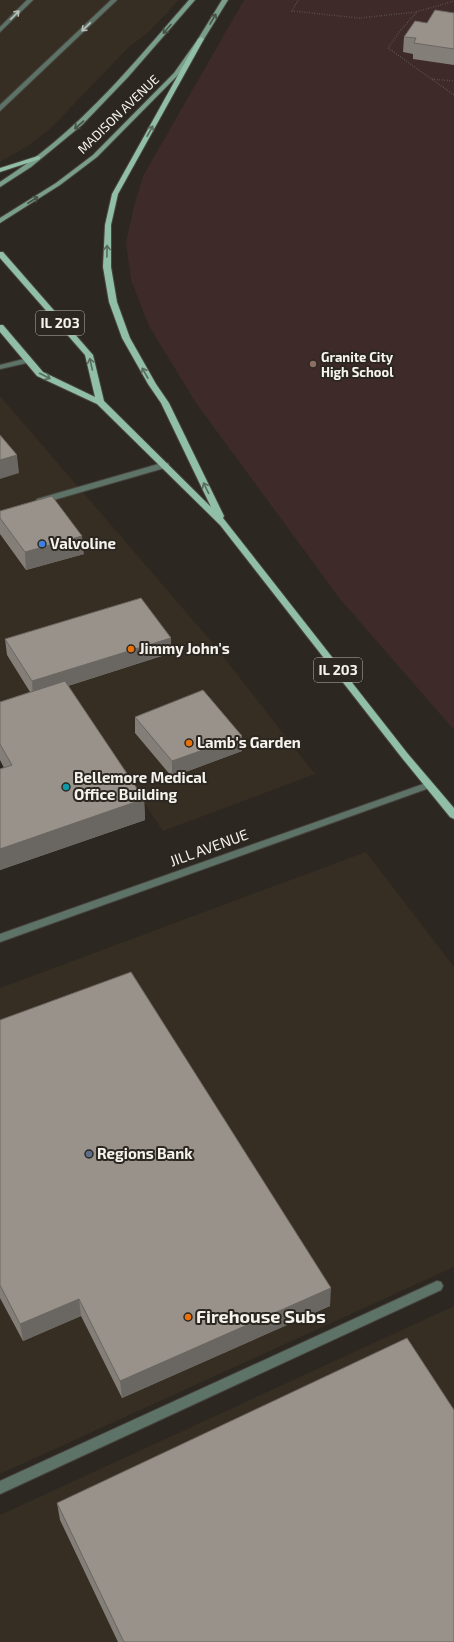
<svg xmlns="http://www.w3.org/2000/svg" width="454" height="1642" viewBox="0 0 454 1642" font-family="'Exo 2',sans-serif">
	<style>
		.built { fill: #362e22 }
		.education { fill: #3e2a29 }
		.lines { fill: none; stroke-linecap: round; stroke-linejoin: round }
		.service-casing { stroke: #48443e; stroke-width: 2 }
		.minor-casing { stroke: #48443e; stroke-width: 2 }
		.secondary-casing { stroke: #48443e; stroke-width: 2 }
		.primary-casing { stroke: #48443e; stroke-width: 2 }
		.path { stroke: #706c66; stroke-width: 1.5; stroke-dasharray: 0.5 2; stroke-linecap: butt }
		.service { fill: #5d7368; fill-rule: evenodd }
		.minor { fill: #5d7368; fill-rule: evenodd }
		.secondary { fill: #7a9e8c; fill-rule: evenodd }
		.primary { fill: #90bea7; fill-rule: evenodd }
		.wall { fill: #837e77 }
		.shaded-wall { fill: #6a6661 }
		.building { fill: #98928a; stroke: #6a6661 }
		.oneway { stroke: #b9c0b8 }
		.oneway2 { stroke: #475146 }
		.oneway3 { stroke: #596b5d }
		.education-dot { fill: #8d6e63; stroke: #2c2721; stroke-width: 1.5 }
		.shop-dot { fill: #3f7fe0; stroke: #2c2721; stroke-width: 1.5 }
		.food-dot { fill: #e8710a; stroke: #2c2721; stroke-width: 1.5 }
		.culture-dot { fill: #0f9aa8; stroke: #2c2721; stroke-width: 1.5 }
		.service-dot { fill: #5c6f8a; stroke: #2c2721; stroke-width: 1.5 }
		.labels { text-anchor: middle; stroke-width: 4; stroke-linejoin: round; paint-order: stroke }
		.far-street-label { font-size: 13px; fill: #f6f3ee; stroke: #2c2721 }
		.far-poi-label { font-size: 13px; font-weight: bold; fill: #f6f3ee; stroke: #2c2721; text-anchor: start }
		.shield { fill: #2c2721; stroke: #b9b6b0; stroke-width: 1 }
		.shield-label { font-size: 14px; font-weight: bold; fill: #f6f3ee }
		.poi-label { font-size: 15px; font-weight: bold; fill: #f6f3ee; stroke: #2c2721; text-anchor: start }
		.street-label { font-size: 15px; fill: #f6f3ee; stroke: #2c2721 }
		.near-poi-label { font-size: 18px; font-weight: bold; fill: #f6f3ee; stroke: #2c2721; text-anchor: start }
	</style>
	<rect width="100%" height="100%" fill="#2c2721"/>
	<path class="built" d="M0,0h179l-29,31 -21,16 -77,80 -24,19 -28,16z
		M0,396l211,245 104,133 -152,57 -95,-140 -68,23z
		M366,852l88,115v300l-454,207v-486z
		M454,1306v336h-454v-127z"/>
	<path class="education" d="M244,0h210v730l-114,-131 -144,-196 -47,-77 -18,-46 -5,-38 8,-36 9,-30z"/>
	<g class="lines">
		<defs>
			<path id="service" d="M27,0h6l-33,32v-5z
				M111,0h6l-117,111v-6z
				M28,358l4,2 -1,2 -31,7v-4z
				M162,463h6l1,2 -1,2 -125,36h-6l-1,-2 1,-2z
				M437,1281l4,1 2,4 -2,4 -441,204v-13z"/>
			<path id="minor" d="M429,782l3,1 2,2 -2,2 -432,155v-8z"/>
			<path id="secondary" d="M189,0h6l-67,77 -46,48 -51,42 -31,20v-5c18,-12 35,-24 52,-38 51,-42 93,-94 137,-144z
				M222,0h6l-24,39 -26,36 -81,82 -37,28 -60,38v-5l56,-35 37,-28 81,-82 24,-34z"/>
			<path id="primary" d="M201,37l3,2 -86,155 -7,31v42l6,35 13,36 26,46 13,19 55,113 -1,2 185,236 46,54v11l-4,-2 -48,-59 -182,-233 -123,-121 -60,-28 -37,-44v-7h3l40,47 52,25 -10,-42 -85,-97v-6h3l90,103 11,46 107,106 -50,-104 -13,-19 -26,-46 -13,-36 -6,-35 2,-42 7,-31 86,-155z
				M38,156l2,1v2l-40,13v-4z"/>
		</defs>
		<use href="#service" class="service-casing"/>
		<use href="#minor" class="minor-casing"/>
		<use href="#secondary" class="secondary-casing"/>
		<use href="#primary" class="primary-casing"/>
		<path class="path" d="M298,0l-6,11 67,7 57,-6 38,-11
			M416,13l-16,18 -12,17 66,47
			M432,79l22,2"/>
		<use href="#service" class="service"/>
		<use href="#minor" class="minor"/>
		<use href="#secondary" class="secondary"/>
		<use href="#primary" class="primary"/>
	</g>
	<path class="wall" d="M454,13v52l-41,-6v-5l-10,-2 1,-15 23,-14z
		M0,511l84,43 -58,16 -26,-36z
		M5,639l166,14 -103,33 76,113 1,21 -145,50v-101l4,-1 -4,-8v-58l30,-10 -23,-37z
		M135,717l107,19v15l-70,26 -37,-44z
		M0,1020l330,286 -208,92 -41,-82 -58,25 -23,-43z
		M57,1503l397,139h-336l-58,-122z"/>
	<path class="shaded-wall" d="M17,455l2,18 -19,6v-19z
		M82,536l2,18 -58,16 -1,-18z
		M171,638v15l-138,44 -1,-16z
		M242,736v15l-70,26v-16z
		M144,799l1,21 -145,50v-21z
		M331,1288l-1,18 -208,92 -2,-17z
		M79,1299l2,17 -58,25 -3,-17z"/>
	<path class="building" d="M435,10l19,3v36l-40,-6 2,-5 -12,-1 11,-16 12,2z
		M0,435l17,20 -17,5z
		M52,496l30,40 -57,16 -25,-34v-7z
		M141,598l30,40 -139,43 -27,-42z
		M65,681l79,118 -144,50v-80l12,-4 -12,-21v-42z
		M203,690l39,46 -70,25 -37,-44z
		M131,972l200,316 -211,93 -41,-82 -59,25 -20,-39v-265z
		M407,1338l47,72v232h-330l-67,-139z"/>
	<defs><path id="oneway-shaft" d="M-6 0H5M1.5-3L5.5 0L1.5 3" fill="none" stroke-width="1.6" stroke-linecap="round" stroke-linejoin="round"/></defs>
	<g class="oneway">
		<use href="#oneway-shaft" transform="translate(15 15) rotate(-45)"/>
		<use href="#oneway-shaft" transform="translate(86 27) rotate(136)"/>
	</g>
	<g class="oneway2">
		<use href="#oneway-shaft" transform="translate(213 19) rotate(-60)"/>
		<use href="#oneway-shaft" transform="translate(167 29) rotate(131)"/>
		<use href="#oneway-shaft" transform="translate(79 125) rotate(139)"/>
		<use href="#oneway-shaft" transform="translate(33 200) rotate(-33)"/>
	</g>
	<g class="oneway3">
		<use href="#oneway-shaft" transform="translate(150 131) rotate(-61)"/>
		<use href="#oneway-shaft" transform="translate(107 251) rotate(-89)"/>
		<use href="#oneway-shaft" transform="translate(91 364) rotate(-103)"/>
		<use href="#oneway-shaft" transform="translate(145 373) rotate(-119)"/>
		<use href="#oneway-shaft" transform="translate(45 376) rotate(27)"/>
		<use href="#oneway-shaft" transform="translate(206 488) rotate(-116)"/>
	</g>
	<circle class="education-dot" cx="313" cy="364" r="4"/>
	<circle class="shop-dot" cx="42" cy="544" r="4"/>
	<g class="food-dot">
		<circle cx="131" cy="649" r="4"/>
		<circle cx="189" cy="743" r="4"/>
		<circle cx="188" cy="1317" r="4"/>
	</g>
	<circle class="culture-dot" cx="66" cy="787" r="4"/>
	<circle class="service-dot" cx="89" cy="1154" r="4"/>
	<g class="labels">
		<g class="far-street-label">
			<text transform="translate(118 114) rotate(-44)" y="5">MADISON AVENUE</text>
		</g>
		<g class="far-poi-label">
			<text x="321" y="362">Granite City<tspan x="321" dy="15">High School</tspan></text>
		</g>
		<g class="shield">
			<rect x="36" y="311" width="48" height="24" rx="3"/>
			<rect x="314" y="658" width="48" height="24" rx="3"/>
		</g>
		<g class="shield-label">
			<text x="60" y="328">IL 203</text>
			<text x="338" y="675">IL 203</text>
		</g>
		<g class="poi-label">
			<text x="50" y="549">Valvoline</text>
			<text x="139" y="654">Jimmy John's</text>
			<text x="197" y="748">Lamb's Garden</text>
			<text x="74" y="783">Bellemore Medical<tspan x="74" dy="17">Office Building</tspan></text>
			<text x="97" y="1159">Regions Bank</text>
		</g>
		<g class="street-label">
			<text transform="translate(209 848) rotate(-20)" y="5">JILL AVENUE</text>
		</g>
		<g class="near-poi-label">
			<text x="196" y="1323">Firehouse Subs</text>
		</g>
	</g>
</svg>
